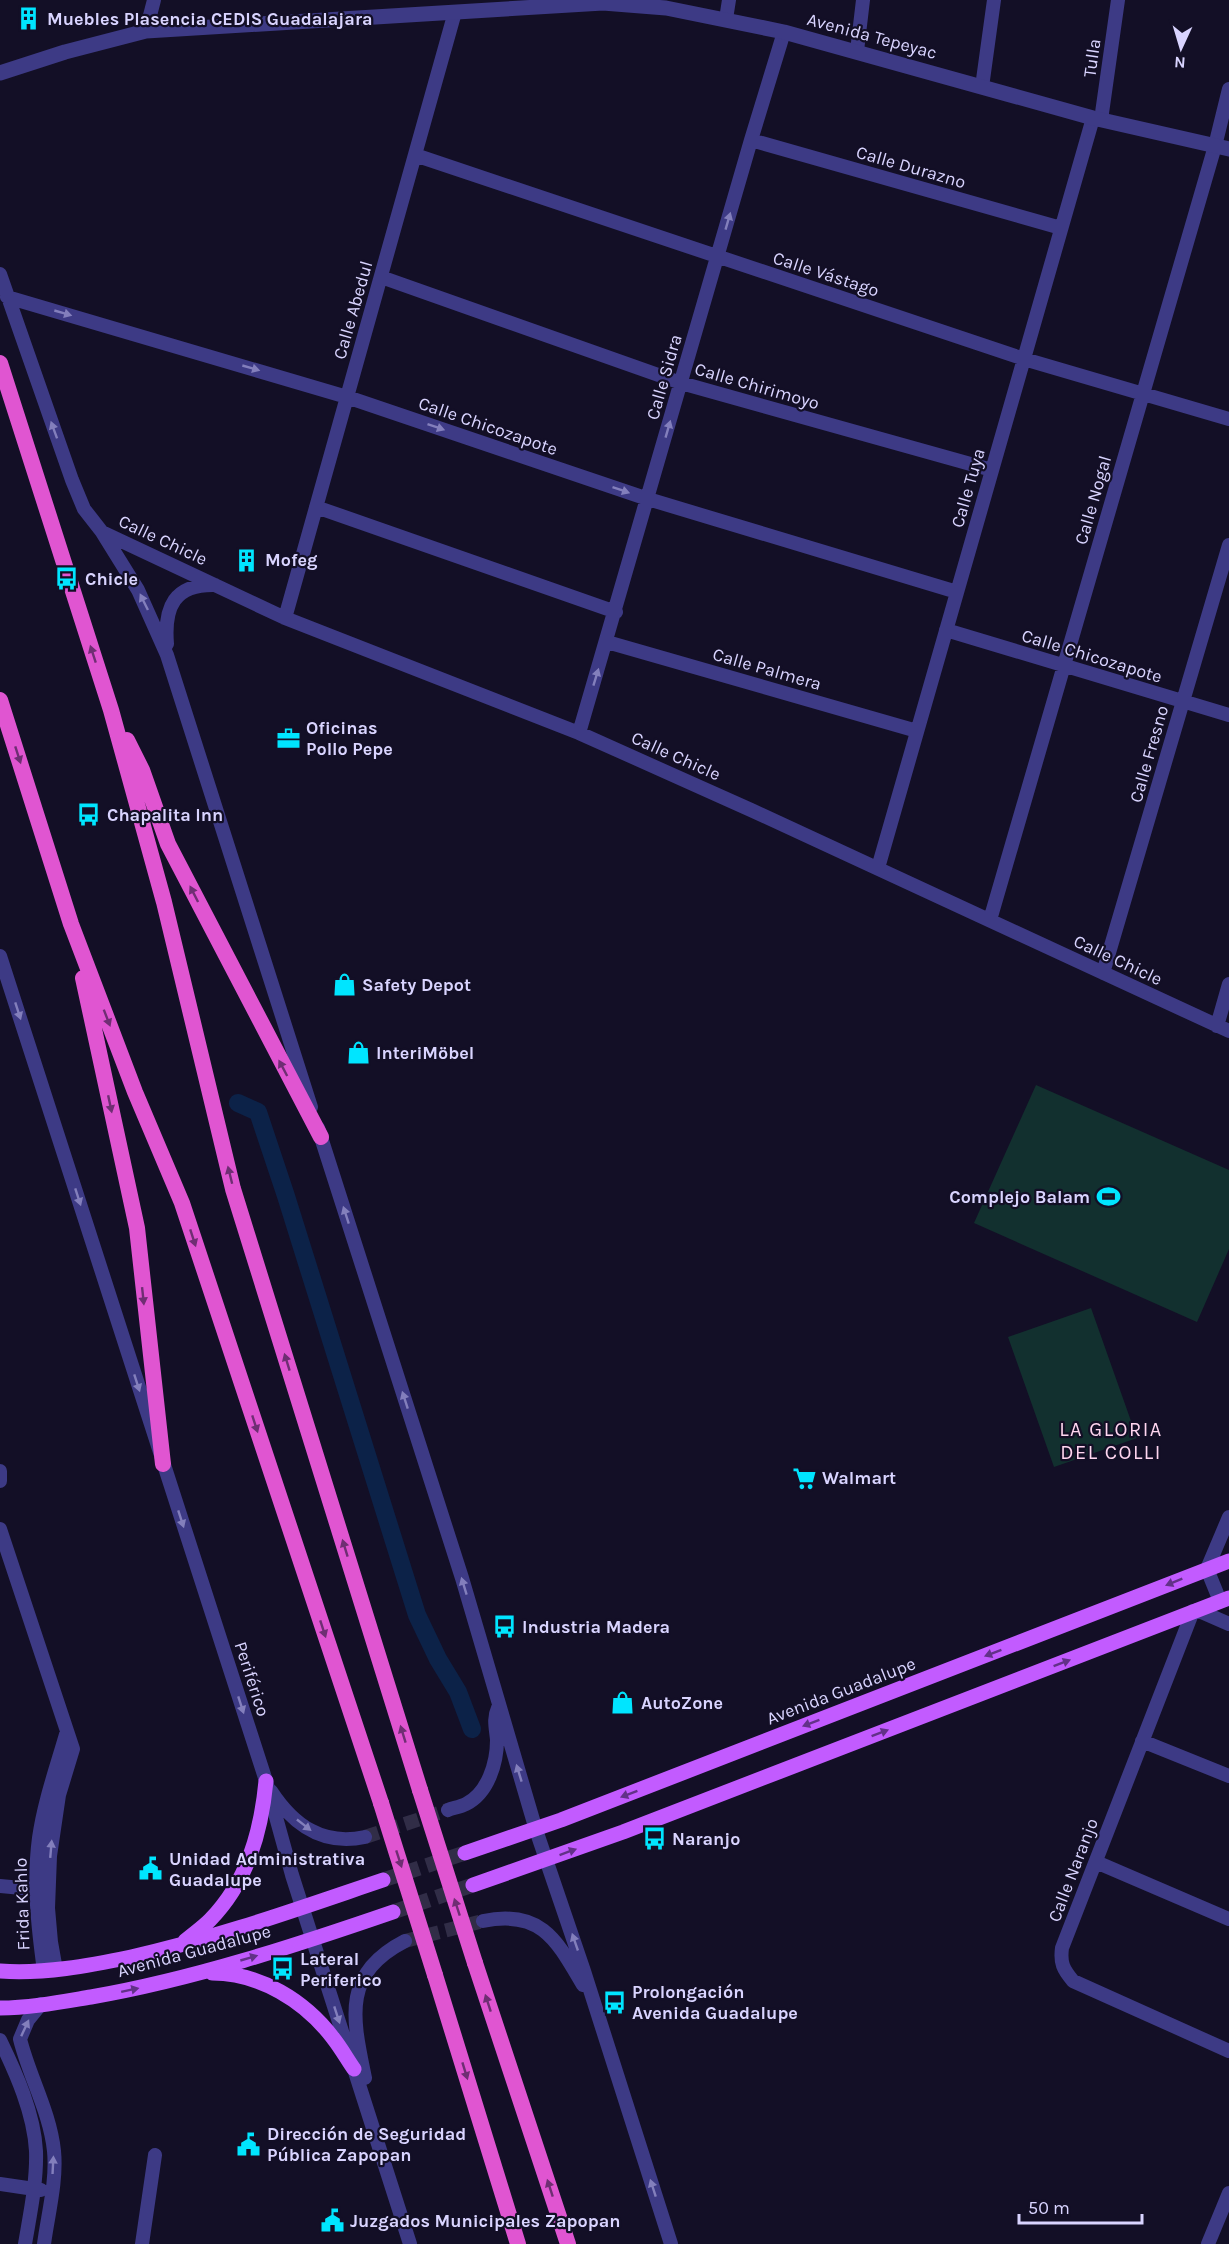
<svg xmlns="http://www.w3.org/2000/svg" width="1229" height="2244" viewBox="0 0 1229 2244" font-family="Karla,sans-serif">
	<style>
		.green { fill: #12302f }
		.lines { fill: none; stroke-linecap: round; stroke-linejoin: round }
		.canal { stroke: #0c2248; stroke-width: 18 }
		.minor-tunnel { stroke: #312d47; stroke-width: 14; stroke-dasharray: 14 7; stroke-linecap: butt }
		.primary-tunnel { stroke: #312d47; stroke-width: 15; stroke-dasharray: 15 8; stroke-linecap: butt }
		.minor { stroke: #3d3a85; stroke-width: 14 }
		.tertiary { stroke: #3d3a85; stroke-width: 15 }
		.primary { stroke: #c25bff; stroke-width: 15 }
		.trunk { stroke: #e055d1; stroke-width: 16 }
		.trunk-bridge { stroke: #e055d1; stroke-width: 16 }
		.oneway { fill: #837fbc }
		.oneway2 { fill: #6f2e73 }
		.oneway3 { fill: #623188 }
		.labels { text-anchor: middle; stroke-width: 4.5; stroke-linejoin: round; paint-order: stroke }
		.poi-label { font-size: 18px; font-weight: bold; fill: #d9d4ff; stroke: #130f26; text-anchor: start }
		.street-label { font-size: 18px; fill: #d9d4ff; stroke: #130f26 }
		.neighbourhood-label { font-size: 20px; letter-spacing: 1.5px; fill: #ffd6f0; stroke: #130f26 }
	</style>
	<rect width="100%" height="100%" fill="#130f26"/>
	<path class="green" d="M1036,1085l193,85v79l-32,73 -223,-99z
		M1091,1308l46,130 -83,29 -46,-130z"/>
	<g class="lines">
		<path class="canal" d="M238,1103l20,9 28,84 131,419 21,44 20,33 14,37"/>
		<path class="minor-tunnel" d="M365,1837l83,-27
			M405,1941l78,-20"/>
		<path class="primary-tunnel" d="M383,1880l82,-27
			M393,1912l80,-27"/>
		<path class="minor" d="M726,19l3,-19
			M146,31l8,-31
			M857,51l6,-51
			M982,87l12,-87
			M1101,120l17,-120
			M751,140l310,88
			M415,155l609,204 205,60
			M0,274l72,206 12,29 18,23 36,58 29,65 144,452
			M381,277l300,106 311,87
			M7,297l340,100 301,102 309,93
			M316,507l300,105
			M102,532l183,86 294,115 172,77 478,221
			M285,618l170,-606
			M946,630l283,85
			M607,642l310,89
			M167,644c-3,-37 7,-60 48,-59
			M579,733l172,-593 33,-108
			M878,868l215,-750
			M990,920l225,-774 14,-57
			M0,956l266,825 26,94 118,369
			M1103,973l126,-428
			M1217,1026l12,-42
			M318,1128l144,450 74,252 48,141 87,273
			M0,1471v10
			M0,1529l73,220 -14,46 -9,61 -2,52 3,34 5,28
			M1220,1601l-13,-32 22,-52
			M1197,1610l32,14
			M1193,1611l-131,337c-2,15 1,21 11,33l156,70
			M1142,1741l87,35
			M271,1791c23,35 52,55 94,46
			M448,1810c5,-2 12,-3 18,-6 22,-11 31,-41 31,-64 -1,-12 -4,-21 1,-32
			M1096,1862l133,57
			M0,1886l43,4
			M483,1921c59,-12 74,20 100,64
			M44,1971c-6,-44 -11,-88 -5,-133 5,-36 18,-72 28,-107
			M41,2004l-13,16 -8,19c9,37 30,73 34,112 3,30 -6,63 -10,93
			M0,2040c16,33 34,73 36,111 1,31 -6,63 -11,93
			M365,2078c-12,-59 -24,-104 40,-137
			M0,2184l41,6
			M142,2244l13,-89
			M1208,2244l21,-51"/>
		<path class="tertiary" d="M0,73l65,-21 81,-21 457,-28 63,5 118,24 309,86 136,31"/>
		<path class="primary" d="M465,1853l96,-33 668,-259
			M473,1885l150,-53 606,-234
			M185,1941c8,-7 17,-13 25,-21 37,-38 51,-87 56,-139
			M0,1971c44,3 88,-5 131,-14 86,-19 169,-49 252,-77
			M212,1973c48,0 93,28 121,65 8,10 14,21 21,31
			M0,2008c30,0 61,-6 91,-11 103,-18 203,-51 302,-85"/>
		<path class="trunk" d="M0,363l111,347 53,192 69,287 187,601
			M0,700l71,224 64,168 47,111 199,600
			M127,740l15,30 26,74 153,293
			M83,978l54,250 26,236
			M475,1963l93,281
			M435,1975l83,269"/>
		<path class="trunk-bridge" d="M420,1790l55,173
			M381,1803l54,172"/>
	</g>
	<defs><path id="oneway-solid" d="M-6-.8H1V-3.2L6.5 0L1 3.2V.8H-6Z" transform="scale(1.5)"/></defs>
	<g class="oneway">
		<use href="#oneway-solid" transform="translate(728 221) rotate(-74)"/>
		<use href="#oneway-solid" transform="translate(63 313) rotate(16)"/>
		<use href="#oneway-solid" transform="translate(251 368) rotate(16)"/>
		<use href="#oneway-solid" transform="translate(436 427) rotate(19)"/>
		<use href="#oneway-solid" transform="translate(668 429) rotate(-74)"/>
		<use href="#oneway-solid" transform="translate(54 430) rotate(-110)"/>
		<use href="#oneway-solid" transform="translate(621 490) rotate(19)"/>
		<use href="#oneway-solid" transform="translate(144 602) rotate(-116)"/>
		<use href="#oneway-solid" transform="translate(596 677) rotate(-73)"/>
		<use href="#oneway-solid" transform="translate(18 1011) rotate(72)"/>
		<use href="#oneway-solid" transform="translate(78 1197) rotate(72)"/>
		<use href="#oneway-solid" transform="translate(346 1215) rotate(-108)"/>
		<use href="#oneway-solid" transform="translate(137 1383) rotate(72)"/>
		<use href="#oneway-solid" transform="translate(405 1400) rotate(-108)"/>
		<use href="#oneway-solid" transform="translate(181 1519) rotate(72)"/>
		<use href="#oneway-solid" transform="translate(464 1586) rotate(-107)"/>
		<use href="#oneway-solid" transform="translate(241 1705) rotate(72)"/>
		<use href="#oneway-solid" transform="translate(519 1773) rotate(-107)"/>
		<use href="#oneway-solid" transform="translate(304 1825) rotate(38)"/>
		<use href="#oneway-solid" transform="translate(51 1849) rotate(-85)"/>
		<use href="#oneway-solid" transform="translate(575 1942) rotate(-109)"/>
		<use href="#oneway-solid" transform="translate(337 2015) rotate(72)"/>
		<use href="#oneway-solid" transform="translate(25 2028) rotate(-65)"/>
		<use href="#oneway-solid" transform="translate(53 2165) rotate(-87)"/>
		<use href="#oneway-solid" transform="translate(653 2188) rotate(-108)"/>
	</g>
	<g class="oneway2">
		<use href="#oneway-solid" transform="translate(93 654) rotate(-108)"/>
		<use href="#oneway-solid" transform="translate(18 755) rotate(72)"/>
		<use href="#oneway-solid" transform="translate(194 894) rotate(-117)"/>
		<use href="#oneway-solid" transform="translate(107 1018) rotate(69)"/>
		<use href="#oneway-solid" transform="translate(283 1068) rotate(-118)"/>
		<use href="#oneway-solid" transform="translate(110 1104) rotate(78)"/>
		<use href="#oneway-solid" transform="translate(230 1175) rotate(-104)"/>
		<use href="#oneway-solid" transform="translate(193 1238) rotate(72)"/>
		<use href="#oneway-solid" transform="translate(143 1296) rotate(84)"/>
		<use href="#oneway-solid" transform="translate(287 1362) rotate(-107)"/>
		<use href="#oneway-solid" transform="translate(255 1424) rotate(72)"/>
		<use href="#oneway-solid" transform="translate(345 1548) rotate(-107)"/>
		<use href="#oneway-solid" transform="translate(323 1629) rotate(72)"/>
		<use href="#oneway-solid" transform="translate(403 1734) rotate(-107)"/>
		<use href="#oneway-solid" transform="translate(399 1859) rotate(72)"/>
		<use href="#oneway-solid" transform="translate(457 1907) rotate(-108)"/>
		<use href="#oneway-solid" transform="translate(488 2003) rotate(-108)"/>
		<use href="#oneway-solid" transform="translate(465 2071) rotate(73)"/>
		<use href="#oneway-solid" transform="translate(550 2188) rotate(-108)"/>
	</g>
	<g class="oneway3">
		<use href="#oneway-solid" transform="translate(1174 1582) rotate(158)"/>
		<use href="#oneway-solid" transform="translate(993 1653) rotate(159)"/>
		<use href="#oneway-solid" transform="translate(1062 1663) rotate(-21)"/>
		<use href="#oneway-solid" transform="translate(811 1723) rotate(159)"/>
		<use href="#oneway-solid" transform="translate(880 1733) rotate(-21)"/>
		<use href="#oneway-solid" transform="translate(629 1794) rotate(159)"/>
		<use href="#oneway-solid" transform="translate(568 1852) rotate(-20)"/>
		<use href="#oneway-solid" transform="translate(249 1958) rotate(-16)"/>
		<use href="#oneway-solid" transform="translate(130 1990) rotate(-12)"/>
	</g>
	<defs>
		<symbol id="building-bare" viewBox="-9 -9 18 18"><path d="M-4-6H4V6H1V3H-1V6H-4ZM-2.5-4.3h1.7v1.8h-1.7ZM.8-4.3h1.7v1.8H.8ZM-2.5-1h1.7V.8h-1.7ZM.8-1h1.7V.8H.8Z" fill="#00e5ff" stroke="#130f26" stroke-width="2.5" paint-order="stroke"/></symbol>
		<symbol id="bus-bare" viewBox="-9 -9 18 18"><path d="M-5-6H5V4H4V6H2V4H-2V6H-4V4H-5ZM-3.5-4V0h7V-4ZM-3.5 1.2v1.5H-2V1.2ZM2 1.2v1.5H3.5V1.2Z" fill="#00e5ff" stroke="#130f26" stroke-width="2.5" paint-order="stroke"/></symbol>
		<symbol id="office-bare" viewBox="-9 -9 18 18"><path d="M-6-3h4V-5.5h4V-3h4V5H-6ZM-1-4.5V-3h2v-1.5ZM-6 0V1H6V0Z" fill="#00e5ff" stroke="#130f26" stroke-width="2.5" paint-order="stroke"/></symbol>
		<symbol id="shop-bare" viewBox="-9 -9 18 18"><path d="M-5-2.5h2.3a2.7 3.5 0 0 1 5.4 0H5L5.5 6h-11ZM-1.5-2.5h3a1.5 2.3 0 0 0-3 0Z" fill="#00e5ff" stroke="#130f26" stroke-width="2.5" paint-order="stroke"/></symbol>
		<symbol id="stadium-bare" viewBox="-9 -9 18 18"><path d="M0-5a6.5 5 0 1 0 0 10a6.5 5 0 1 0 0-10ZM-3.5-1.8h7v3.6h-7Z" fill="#00e5ff" stroke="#130f26" stroke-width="2.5" paint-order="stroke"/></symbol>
		<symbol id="supermarket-bare" viewBox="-9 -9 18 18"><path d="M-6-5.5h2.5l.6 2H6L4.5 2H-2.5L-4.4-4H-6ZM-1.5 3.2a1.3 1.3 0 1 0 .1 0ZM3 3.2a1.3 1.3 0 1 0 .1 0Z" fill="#00e5ff" stroke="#130f26" stroke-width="2.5" paint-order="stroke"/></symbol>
		<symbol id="civic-bare" viewBox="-9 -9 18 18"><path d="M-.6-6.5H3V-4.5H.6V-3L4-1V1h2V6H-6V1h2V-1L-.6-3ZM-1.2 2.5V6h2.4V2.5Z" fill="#00e5ff" stroke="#130f26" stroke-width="2.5" paint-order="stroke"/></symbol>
	</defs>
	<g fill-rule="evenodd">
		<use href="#building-bare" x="12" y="2" width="33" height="33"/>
		<use href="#building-bare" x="230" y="544" width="33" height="33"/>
		<use href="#bus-bare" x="50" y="562" width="33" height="33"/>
		<use href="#office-bare" x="272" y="722" width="33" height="33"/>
		<use href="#bus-bare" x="72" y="798" width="33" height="33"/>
		<use href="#shop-bare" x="328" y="968" width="33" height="33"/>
		<use href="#shop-bare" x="342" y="1036" width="33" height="33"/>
		<use href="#stadium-bare" x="1092" y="1180" width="33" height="33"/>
		<use href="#supermarket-bare" x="788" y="1462" width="33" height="33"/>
		<use href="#bus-bare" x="488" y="1610" width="33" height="33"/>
		<use href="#shop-bare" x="606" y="1686" width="33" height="33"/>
		<use href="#bus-bare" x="638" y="1822" width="33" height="33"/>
		<use href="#civic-bare" x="134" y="1852" width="33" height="33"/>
		<use href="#bus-bare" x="266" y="1952" width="33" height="33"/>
		<use href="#bus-bare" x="598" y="1986" width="33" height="33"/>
		<use href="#civic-bare" x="232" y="2128" width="33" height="33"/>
		<use href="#civic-bare" x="316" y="2204" width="33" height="33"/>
	</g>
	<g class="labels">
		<g class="poi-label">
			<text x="47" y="25">Muebles Plasencia CEDIS Guadalajara</text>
			<text x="265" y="566">Mofeg</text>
			<text x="85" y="585">Chicle</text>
			<text x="306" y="734">Oficinas<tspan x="306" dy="21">Pollo Pepe</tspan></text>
			<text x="107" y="821">Chapalita Inn</text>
			<text x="362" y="991">Safety Depot</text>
			<text x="376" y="1059">InteriMöbel</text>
			<text x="1090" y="1203" text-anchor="end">Complejo Balam</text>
			<text x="822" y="1484">Walmart</text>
			<text x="522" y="1633">Industria Madera</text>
			<text x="641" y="1709">AutoZone</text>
			<text x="672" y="1845">Naranjo</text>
			<text x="169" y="1865">Unidad Administrativa<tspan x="169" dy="21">Guadalupe</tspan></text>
			<text x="300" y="1965">Lateral<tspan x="300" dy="21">Periferico</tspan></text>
			<text x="632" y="1998">Prolongación<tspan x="632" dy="21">Avenida Guadalupe</tspan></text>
			<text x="267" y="2140">Dirección de Seguridad<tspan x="267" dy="21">Pública Zapopan</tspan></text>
			<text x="350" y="2227">Juzgados Municipales Zapopan</text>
		</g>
		<g class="street-label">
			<text transform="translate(872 36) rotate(15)" y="6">Avenida Tepeyac</text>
			<text transform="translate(1092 58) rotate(-82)" y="6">Tulla</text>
			<text transform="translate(911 167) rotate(16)" y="6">Calle Durazno</text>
			<text transform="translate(826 274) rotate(18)" y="6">Calle Vástago</text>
			<text transform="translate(353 310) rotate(-74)" y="6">Calle Abedul</text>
			<text transform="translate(664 377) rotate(-74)" y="6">Calle Sidra</text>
			<text transform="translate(757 386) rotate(16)" y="6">Calle Chirimoyo</text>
			<text transform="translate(488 426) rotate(19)" y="6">Calle Chicozapote</text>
			<text transform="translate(968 488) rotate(-74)" y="6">Calle Tuya</text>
			<text transform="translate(1093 500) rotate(-74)" y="6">Calle Nogal</text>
			<text transform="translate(163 540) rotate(25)" y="6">Calle Chicle</text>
			<text transform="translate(1092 656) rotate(17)" y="6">Calle Chicozapote</text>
			<text transform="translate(767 669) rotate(16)" y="6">Calle Palmera</text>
			<text transform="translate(1149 754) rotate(-74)" y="6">Calle Fresno</text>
			<text transform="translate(676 756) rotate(24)" y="6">Calle Chicle</text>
			<text transform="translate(1118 960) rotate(25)" y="6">Calle Chicle</text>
			<text transform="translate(252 1679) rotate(72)" y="6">Periférico</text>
			<text transform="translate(841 1691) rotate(-21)" y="6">Avenida Guadalupe</text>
			<text transform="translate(1073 1870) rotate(-69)" y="6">Calle Naranjo</text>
			<text transform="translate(22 1904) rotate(-92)" y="6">Frida Kahlo</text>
			<text transform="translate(194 1951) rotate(-15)" y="6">Avenida Guadalupe</text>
		</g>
		<g class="neighbourhood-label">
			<text x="1111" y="1436">LA GLORIA<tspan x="1111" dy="23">DEL COLLI</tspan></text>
		</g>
	</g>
	<g transform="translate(1181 48) rotate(184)" stroke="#130f26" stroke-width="4.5" paint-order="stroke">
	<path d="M0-4.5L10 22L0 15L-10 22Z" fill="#d9d4ff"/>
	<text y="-9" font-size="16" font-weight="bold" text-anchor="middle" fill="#d9d4ff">N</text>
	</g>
	<path d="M1019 2214v9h123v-9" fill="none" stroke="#d9d4ff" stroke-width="3"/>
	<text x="1028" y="2214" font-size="18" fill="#d9d4ff" stroke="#130f26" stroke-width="4.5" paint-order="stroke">50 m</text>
</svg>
